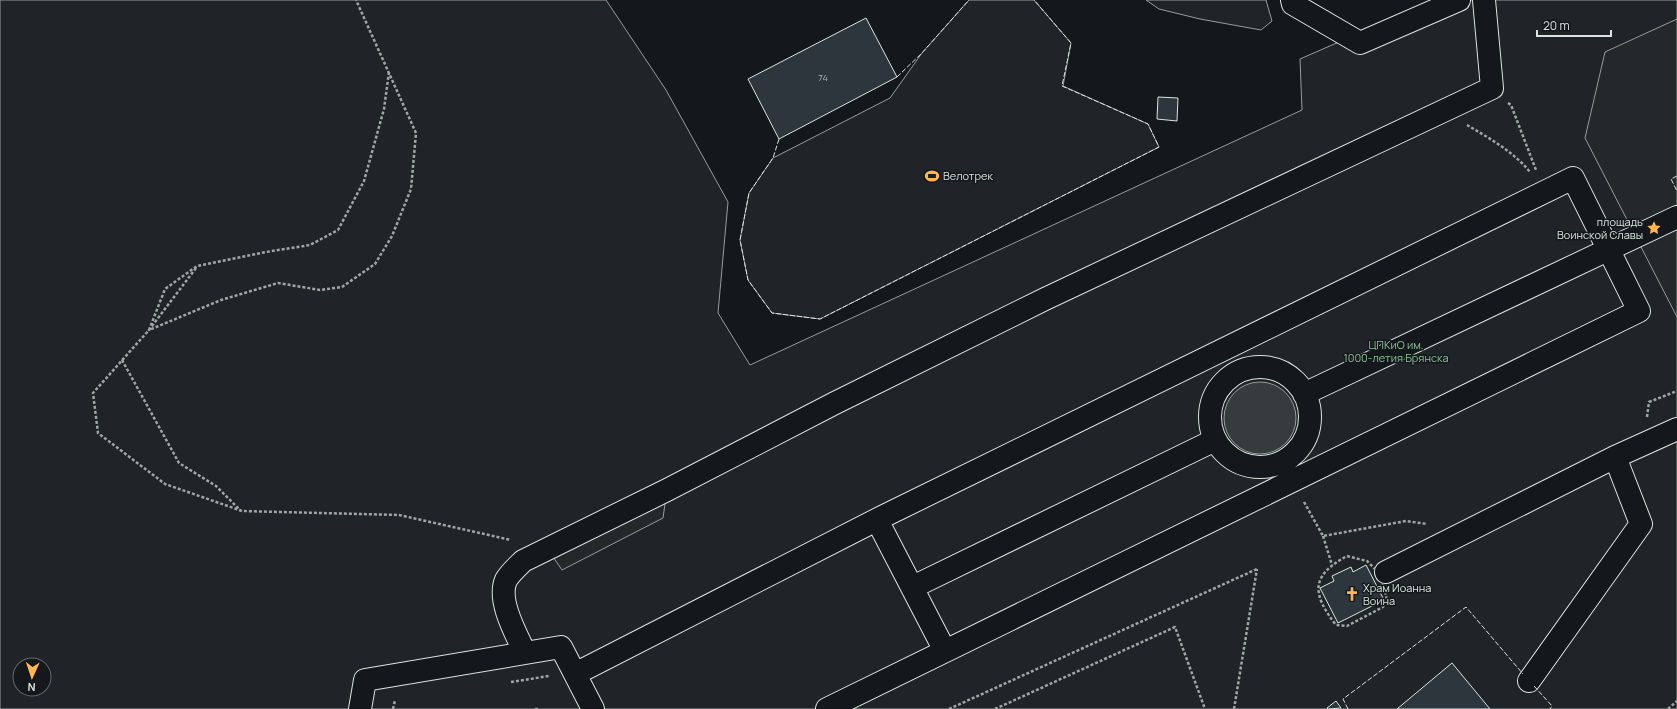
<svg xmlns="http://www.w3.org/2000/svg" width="1677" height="709" viewBox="0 0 1677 709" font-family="Manrope,sans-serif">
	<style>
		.green { fill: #202428; stroke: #939e99; fill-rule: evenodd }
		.parking { fill: #24282b; stroke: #939e99 }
		.water { fill: #363b3e; stroke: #939e99 }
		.building { fill: #2c363c; stroke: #d8e6dc }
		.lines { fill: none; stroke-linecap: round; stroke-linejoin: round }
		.minor-casing { stroke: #d8e6dc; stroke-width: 24 }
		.path { stroke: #9da8a2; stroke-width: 2.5; stroke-dasharray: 3 2; stroke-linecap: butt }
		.minor { stroke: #14181c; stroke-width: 22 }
		.fence { stroke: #d8e6dc; stroke-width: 1; stroke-dasharray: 5 2; stroke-linecap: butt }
		.labels { text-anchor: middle; stroke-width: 3; stroke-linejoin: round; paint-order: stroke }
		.number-label { font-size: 9px; fill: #adbab4 }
		.poi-label { font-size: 11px; fill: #d8e6dc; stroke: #14181c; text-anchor: start }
		.park-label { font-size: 11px; fill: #8ac095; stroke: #14181c }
	</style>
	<rect width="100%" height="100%" fill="#14181c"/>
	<path class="green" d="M0,0h606l60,90 62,112 -10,111 32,52 552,-255 -2,-51 135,-59h242v709h-1677zM20,665h24v24h-24z
		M969,0h65l37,43 -8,43 85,38 11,23 -339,172 -48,-6 -24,-33 -8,-40 9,-47 24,-35 117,-60 32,-45z
		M1146,0h120l6,21 -11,9 -61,-11 -41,-10z"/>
	<path class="parking" d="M1677,19v298l-92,-179 20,-86z
		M667,490l-4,28 -101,52 -15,-22z"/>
	<path class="water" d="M1224 418a36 36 0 1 1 72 0a36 36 0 1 1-72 0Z"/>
	<path class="building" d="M866,18l31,59 -118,62 -31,-60z
		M1158,97l20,1 -1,23 -20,-2z
		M1366,565l18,35 -46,23 -18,-35 14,-7 -2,-5 19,-9 2,5z
		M1452,663l38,46h-93z
		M1336,701l5,7 -13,1 -1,-1z"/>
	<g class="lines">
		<defs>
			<path id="minor" d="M1292,0l1,4 67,39 99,-43
				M1210 417a50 50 0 1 1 100 0a50 50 0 1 1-100 0Z
				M1304,394l373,-177
				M877,520l68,131
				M1386,572l229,-115 62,-28
				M913,587l302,-147
				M525,653c-9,-19 -28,-53 -19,-73 4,-7 12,-14 17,-19l144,-71 168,-87 210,-104 447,-211 -8,-88
				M575,674l307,-157 691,-339 66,133 -812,398
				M1529,681l112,-157 -26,-67
				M360,709l5,-29 196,-33 32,62"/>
		</defs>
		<use href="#minor" class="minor-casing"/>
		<path class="path" d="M389,72l-5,37 -20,72 -26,49 -28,15 -44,7 -69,14 -32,23 -16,41 -56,63 5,40 67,51 77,27 157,4 112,25
			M1508,103l3,2 25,65
			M1467,125c22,13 47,27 63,47
			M196,268l-47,62 72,-30 57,-17 42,7 22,-3 33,-23 17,-28 19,-47 5,-56 -60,-133
			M122,360l57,103 37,23 24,24
			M1647,417l2,-15 28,-11
			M1304,502l19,34 83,-15 21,3
			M1323,536l9,29
			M1347,556l20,5 11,11h8l-4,8 5,20 -4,7 -36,19 -11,-1c-24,-31 -26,-49 11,-69z
			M511,682l38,-6
			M393,709l2,-9
			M535,709h3
			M949,709l308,-140
			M995,709l180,-82 30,82
			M1234,709l23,-140
			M1668,709l9,-8"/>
		<use href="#minor" class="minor"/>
		<path class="fence" d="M897,77l25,-24 47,-53
			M779,139l-6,19 -24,35 -9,47 8,40 24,33 48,6 339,-172 -11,-23 -86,-38 9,-43 -37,-43
			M1677,176l-6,3 6,12
			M1534,686l18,20 -2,3
			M1348,709l-5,-10 123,-92 57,67"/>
	</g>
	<defs>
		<symbol id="stadium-bare" viewBox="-9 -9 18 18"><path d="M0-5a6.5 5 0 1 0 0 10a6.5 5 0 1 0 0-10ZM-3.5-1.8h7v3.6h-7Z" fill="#ffb74d" stroke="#14181c" stroke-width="2.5" paint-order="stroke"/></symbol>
		<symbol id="sight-bare" viewBox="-9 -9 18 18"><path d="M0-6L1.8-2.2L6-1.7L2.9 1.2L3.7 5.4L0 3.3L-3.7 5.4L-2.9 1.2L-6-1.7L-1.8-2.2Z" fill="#ffb74d" stroke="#14181c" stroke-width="2.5" paint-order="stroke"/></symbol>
		<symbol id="church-bare" viewBox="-9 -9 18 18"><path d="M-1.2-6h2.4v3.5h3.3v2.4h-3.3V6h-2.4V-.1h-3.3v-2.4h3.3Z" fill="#ffb74d" stroke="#14181c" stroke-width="2.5" paint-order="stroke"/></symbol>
	</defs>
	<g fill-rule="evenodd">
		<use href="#stadium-bare" x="922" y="166" width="20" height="20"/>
		<use href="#sight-bare" x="1644" y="218" width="20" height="20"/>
		<use href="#church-bare" x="1342" y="584" width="20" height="20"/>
	</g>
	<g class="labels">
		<g class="number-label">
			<text x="823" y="81">74</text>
		</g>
		<g class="poi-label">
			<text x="943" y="180">Велотрек</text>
			<text x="1643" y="226" text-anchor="end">площадь<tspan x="1643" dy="13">Воинской Славы</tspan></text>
			<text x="1363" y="592">Храм Иоанна<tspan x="1363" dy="13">Воина</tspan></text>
		</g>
		<g class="park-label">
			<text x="1396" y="349">ЦПКиО им.<tspan x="1396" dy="13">1000-летия Брянска</tspan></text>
		</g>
	</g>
	<g transform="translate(32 677) rotate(183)"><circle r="19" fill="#14181c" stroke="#626a69"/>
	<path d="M0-3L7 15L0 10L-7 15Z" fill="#ffb74d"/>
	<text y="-6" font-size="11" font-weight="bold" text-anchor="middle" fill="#d8e6dc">N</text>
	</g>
	<path d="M1537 30v6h74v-6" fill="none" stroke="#d8e6dc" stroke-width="2"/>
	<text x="1543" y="30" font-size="12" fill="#d8e6dc" stroke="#14181c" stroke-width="3" paint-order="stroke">20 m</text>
</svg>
